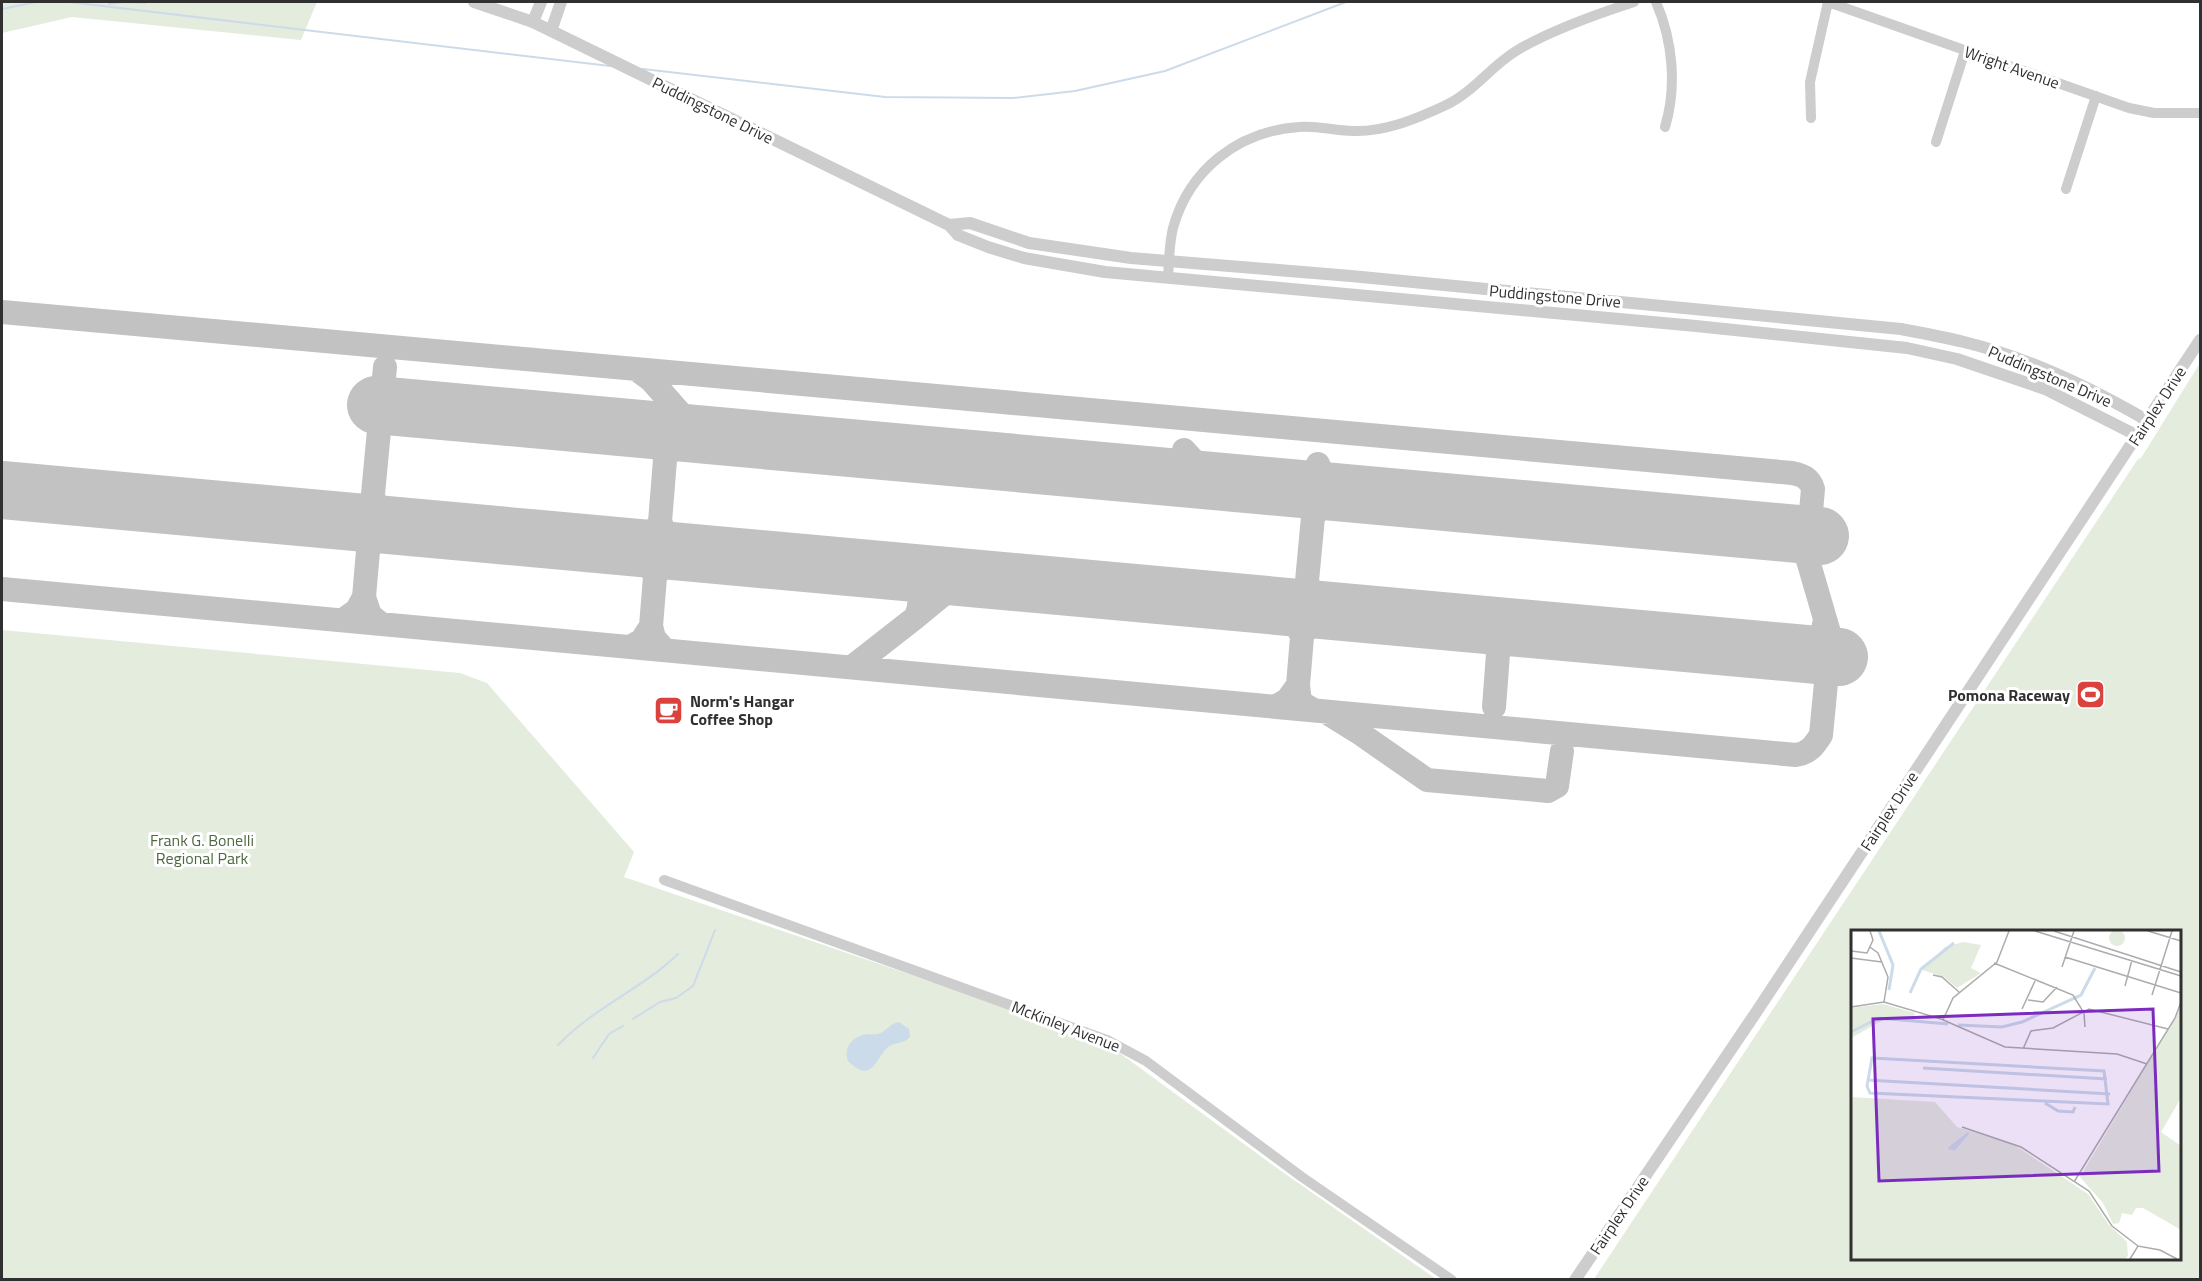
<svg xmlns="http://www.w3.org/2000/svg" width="2202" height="1281" viewBox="0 0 2202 1281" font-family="'Titillium Web',sans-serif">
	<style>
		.green { fill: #e4ecde; fill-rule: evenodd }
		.water { fill: #ccdbea }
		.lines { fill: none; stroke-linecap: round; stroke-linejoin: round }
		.stream { stroke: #ccdbea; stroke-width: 2 }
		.taxiway { stroke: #c2c2c2; stroke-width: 24 }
		.runway { stroke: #c2c2c2; stroke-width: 58 }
		.minor { stroke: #cdcdcd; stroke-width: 10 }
		.tertiary { stroke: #cdcdcd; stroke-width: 12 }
		.labels { text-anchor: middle; stroke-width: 6; stroke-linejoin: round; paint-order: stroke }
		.street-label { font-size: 16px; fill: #303030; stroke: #fff }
		.poi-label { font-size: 16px; font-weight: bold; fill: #303030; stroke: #fff; text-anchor: end }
		.park-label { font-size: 16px; fill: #4e693f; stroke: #fff }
		.inset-river { fill: none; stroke: #ccdbea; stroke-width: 3 }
		.inset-road { fill: none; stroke: #acacac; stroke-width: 1.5 }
		.view { fill: #7b2cbf; fill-opacity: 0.15; stroke: #7b2cbf; stroke-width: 3 }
		.inset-edge { fill: none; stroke: #303030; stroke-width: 3 }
	</style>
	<rect width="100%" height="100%" fill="#fff"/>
	<path class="green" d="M2,2h315l-16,38 -229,-23 -70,16z
		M2200,363v916h-606l544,-820 3,-1zM1852,932h328v326h-328z
		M2,630l458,43 27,10 147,169 -10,25 437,149 60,28 153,112 162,113h-1434z"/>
	<path class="water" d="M899,1022l10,7 1,8c-6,7 -15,5 -22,10 -13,12 -16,38 -40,14 -5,-15 5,-25 20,-27 3,0 7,1 10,0 8,-2 12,-11 21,-12z"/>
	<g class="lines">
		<path class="stream" d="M69,2l541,64
			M109,4l17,-2 19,1
			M2,9l34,-7
			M643,69l242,28 128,1 62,-7 90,-20 181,-69
			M633,1019l27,-17 16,-4 17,-12 22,-56
			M558,1045c35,-37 84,-56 120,-91
			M593,1058l16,-24 14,-8"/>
		<path class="taxiway" d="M2,312l1790,161c10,2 18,5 21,16l-6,68 21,72 2,12 -9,94c-7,11 -12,18 -25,20l-1794,-166
			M636,369l15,11 44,50 10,5
			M636,429c16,7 26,12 29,31 9,-25 22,-22 44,-25
			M1167,476l14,-6 5,-10 -2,-10 18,20 25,12
			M1288,488l18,11 7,18 13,-17 16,-7
			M1288,488c15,-5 24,-10 30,-24l6,15 18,14
			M373,494l12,-127
			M660,522l5,-62
			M398,526c-14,-7 -23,-15 -25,-32 -3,16 -14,22 -27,28 11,9 19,14 22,29 6,-15 17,-19 31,-24
			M624,547c18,-4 28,-8 36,-26l8,21 18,11
			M624,547c18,7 25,12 31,30l10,-16 21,-8
			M895,571c22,12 30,21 21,46l40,-33 28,-5
			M1307,581l6,-64
			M364,597l4,-46
			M1278,606l16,12 8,19 6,-13 20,-14
			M1282,606c13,-6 21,-12 25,-25l5,14 12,15
			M343,620l14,-10 7,-13 6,18 10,8
			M1474,624c13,9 21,15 24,30 5,-12 13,-18 23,-25
			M651,626l4,-49
			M632,646l10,-6 9,-14 3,12 10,11
			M1805,655l16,-17 4,-18
			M852,667l64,-50
			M1298,685l4,-48
			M1277,706l11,-7 10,-14 2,17 12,7
			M1494,707l4,-53
			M1329,714l29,18 69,48 121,11 9,-5 5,-35"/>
		<path class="runway" d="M376,405l1444,131
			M2,490l1837,167"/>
		<path class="minor" d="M1656,2c17,39 21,85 9,125
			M1828,2l301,106 25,5h46
			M1811,118l-1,-36 18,-80
			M1936,142l29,-91
			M2066,189l30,-93
			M1168,278c1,-16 1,-34 5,-50 16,-58 65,-97 126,-101 18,-2 36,4 54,4 32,1 63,-12 91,-25 29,-13 46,-39 72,-55 33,-20 81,-37 118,-49
			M664,880l443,160 39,21 156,116 150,103"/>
		<path class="tertiary" d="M474,2l59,20 416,203 9,10 30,12 36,11 81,14 591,54 211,22 50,11 88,30 93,47
			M533,22l8,-20
			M551,31l10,-29
			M949,225l21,-2 59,20 102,15 220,18 550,53c21,4 42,8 63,13 62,15 129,47 184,79
			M1575,1280l182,-269 443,-671"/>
	</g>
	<defs>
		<symbol id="stadium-square" viewBox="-11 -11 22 22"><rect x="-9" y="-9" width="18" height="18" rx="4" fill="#db423e" stroke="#fff"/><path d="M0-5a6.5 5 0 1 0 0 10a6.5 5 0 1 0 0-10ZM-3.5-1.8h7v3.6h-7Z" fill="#fff"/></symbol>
		<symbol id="cafe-square" viewBox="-11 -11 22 22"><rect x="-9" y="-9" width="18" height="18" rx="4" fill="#db423e" stroke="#fff"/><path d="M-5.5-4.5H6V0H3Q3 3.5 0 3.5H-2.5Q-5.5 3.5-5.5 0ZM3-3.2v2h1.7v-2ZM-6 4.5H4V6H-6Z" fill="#fff"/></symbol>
	</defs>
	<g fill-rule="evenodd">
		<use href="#stadium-square" x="2074" y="678" width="33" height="33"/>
		<use href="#cafe-square" x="652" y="694" width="33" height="33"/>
	</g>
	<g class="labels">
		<g class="street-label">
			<text transform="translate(2012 67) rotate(19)" y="6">Wright Avenue</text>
			<text transform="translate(713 110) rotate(26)" y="6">Puddingstone Drive</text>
			<text transform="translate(1555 296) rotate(5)" y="6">Puddingstone Drive</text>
			<text transform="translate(2050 376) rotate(23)" y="6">Puddingstone Drive</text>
			<text transform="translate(2157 406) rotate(-57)" y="6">Fairplex Drive</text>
			<text transform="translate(1889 811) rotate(-57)" y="6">Fairplex Drive</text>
			<text transform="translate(1066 1026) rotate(21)" y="6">McKinley Avenue</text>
			<text transform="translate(1619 1215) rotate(-56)" y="6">Fairplex Drive</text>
		</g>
		<g class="poi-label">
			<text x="2070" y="701">Pomona Raceway</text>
			<text x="690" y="707" text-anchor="start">Norm's Hangar<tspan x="690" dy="18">Coffee Shop</tspan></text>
		</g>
		<g class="park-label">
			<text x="202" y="846">Frank G. Bonelli<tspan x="202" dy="18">Regional Park</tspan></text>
		</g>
	</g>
	<g transform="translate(1851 930)">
		<rect width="330" height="330" fill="#fff"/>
		<path d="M258 8a8 8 0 1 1 16 0a8 8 0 1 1-16 0ZM112,12l18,3 -10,23 10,5 -24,15 -13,-11 -22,-7 23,-23zM32,74l32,9 -3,9 -29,-2 -32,18v-30zM330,77v91l-20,34 20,14v84l-38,-22h-7l-4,7 -10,-2 -3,10 -6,1 -10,-21 -23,-26zM0,167l84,5 22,25 56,17 75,50 21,31 18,17 1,14 -3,3h-274z" fill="#e4ecde"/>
		<path class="inset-river" d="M28,1l14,34 -4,25M59,63l11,-24 33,-26M107,95l44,2 20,-5 59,-27 14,-27M0,102l28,-14 69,6M21,128l232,13 4,33 -238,-11 -3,-7zM72,138l184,11M16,150l243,14M194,173l13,8 15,1 2,-5M98,219l15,-12M102,220l15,-17"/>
		<path class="inset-road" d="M184,1l146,45M203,1l127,41M297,1l33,10M19,17l8,6 10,24 -4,25M0,21l16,2 6,-13 -3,-9M214,27l116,36M0,28l31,4M143,33l79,32 11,18 1,14M211,37l12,-36M82,45l9,2 17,15M274,56l7,-26M301,65l20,-64M177,70l15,2 14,-15M0,77l33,-5 57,17 64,28 112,7 30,10M171,79l13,-28M92,90l10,-22 44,-36 12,-31M172,119l8,-18 22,-3 36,-19 79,20M111,197l59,20 68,44 23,35 26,20M223,252l101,-164 6,-16M279,329l8,-13 22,4 17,9"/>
		<path class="view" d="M302,79l6,162 -280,10 -6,-162z"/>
		<rect width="330" height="330" class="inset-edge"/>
	</g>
	<rect width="2202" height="1281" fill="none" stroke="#303030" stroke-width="6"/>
</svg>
